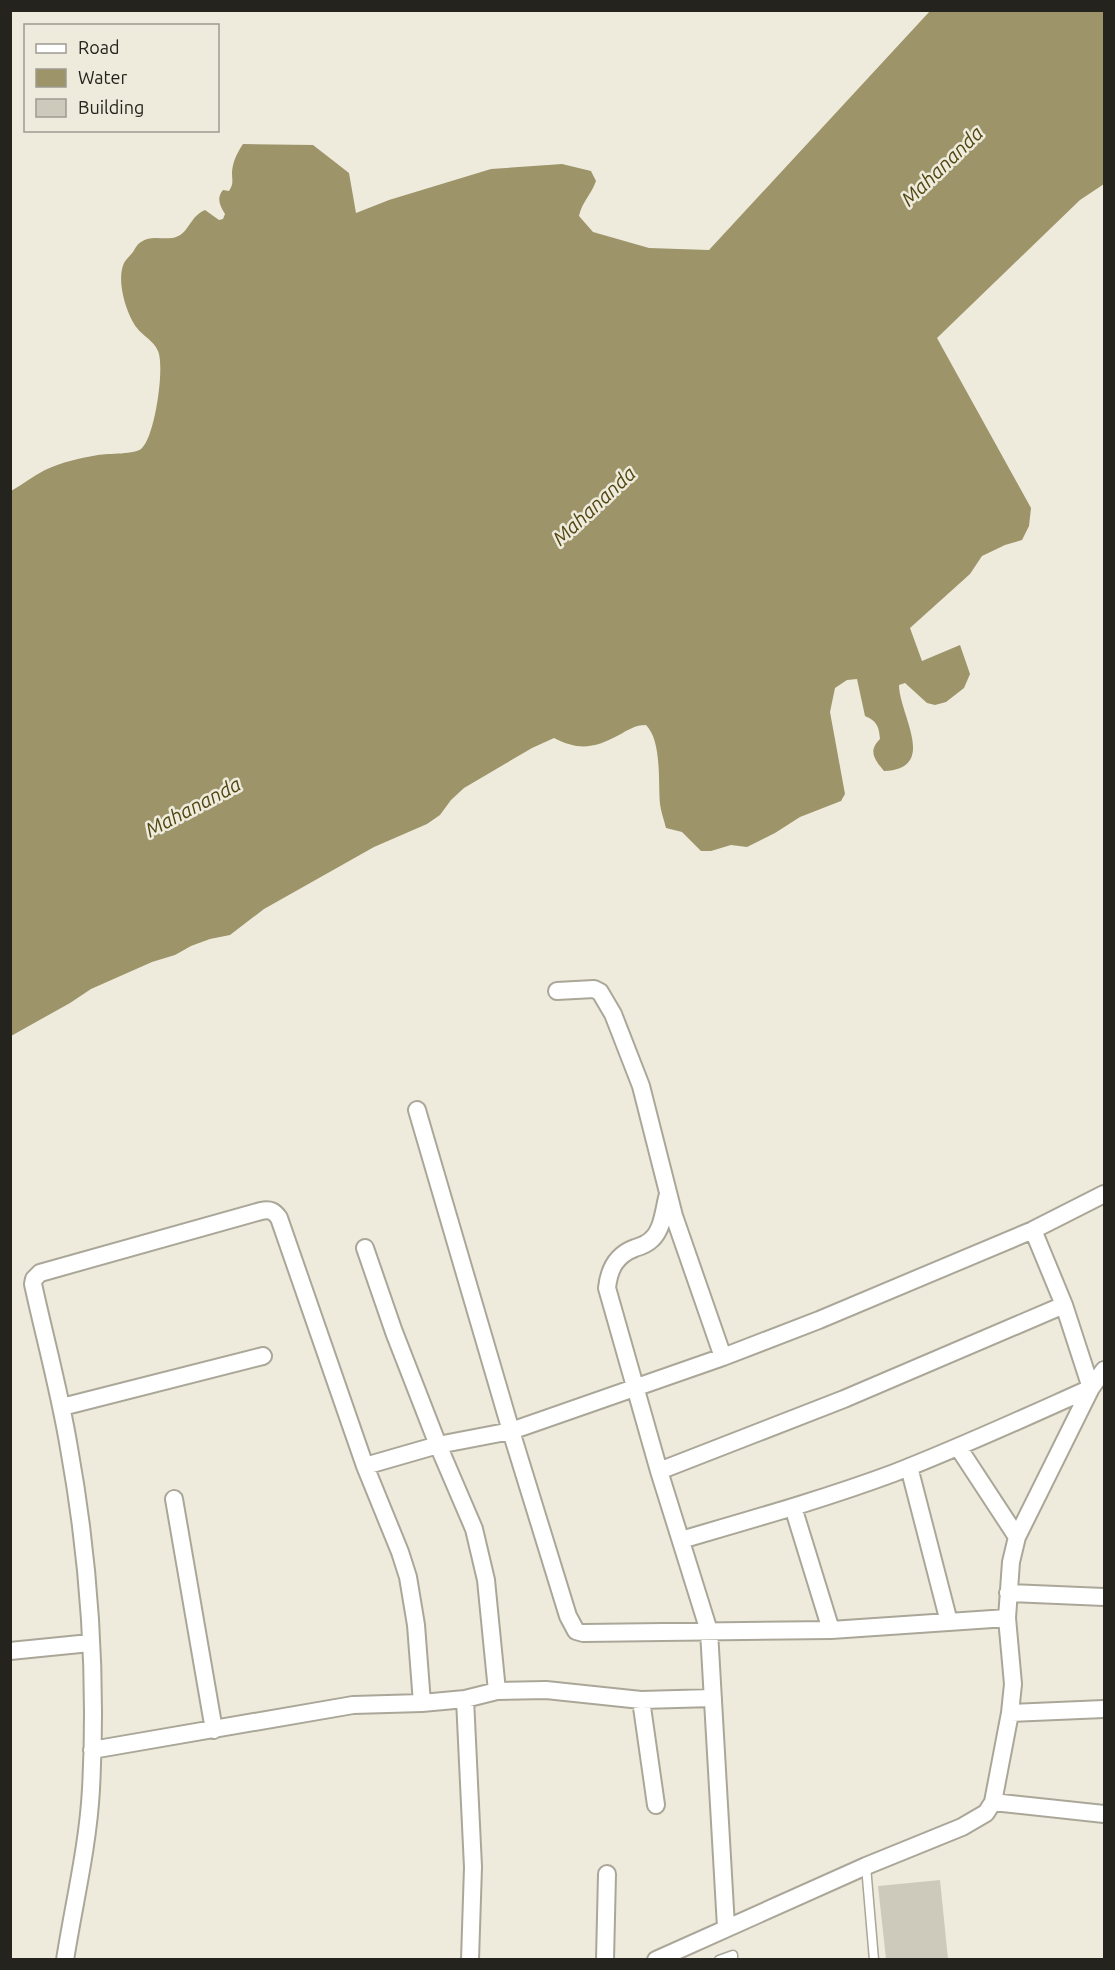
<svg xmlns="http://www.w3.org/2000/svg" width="1115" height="1970" viewBox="0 0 1115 1970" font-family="Ubuntu,sans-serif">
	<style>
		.water { fill: #9d946a }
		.building { fill: #cdcabc }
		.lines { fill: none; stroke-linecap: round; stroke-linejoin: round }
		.service-casing { stroke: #aaa799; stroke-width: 11 }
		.minor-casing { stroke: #aaa799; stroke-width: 20 }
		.service { stroke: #fff; stroke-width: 8 }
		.minor { stroke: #fff; stroke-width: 16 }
		.labels { text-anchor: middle; stroke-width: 5; stroke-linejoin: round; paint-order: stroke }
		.water-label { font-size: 20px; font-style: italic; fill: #514610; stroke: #eeebdc }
	</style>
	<rect width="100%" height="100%" fill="#eeebdc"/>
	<path class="water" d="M930,11h174v173l-24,16 -143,138 94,170 -2,18 -7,14 -17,5 -23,11 -12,18 -60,54 12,33 38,-16 10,29 -6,14 -18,14 -11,3 -8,-2 -22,-20 -6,2c0,29 40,84 -15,86 -10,-12 -16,-20 -4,-32 -1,-14 -4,-18 -15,-23l-8,-37 -10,1 -12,8 -5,24 15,82 -4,7 -41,16 -25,16 -28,14 -16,-2 -20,6h-10l-19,-19 -16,-4c-2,-8 -5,-16 -6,-24 -2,-22 2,-63 -14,-79 -11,0 -18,5 -27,10 -24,13 -40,16 -65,3l-22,10 -68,40 -13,12 -11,15 -13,9 -53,23 -110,62 -34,26 -20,4 -19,7 -16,9 -23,7 -61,27 -21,14 -59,33v-545c11,-6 22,-15 34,-21 17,-8 35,-12 53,-15 10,-2 38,0 44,-7 13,-12 23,-81 16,-97 -4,-10 -15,-15 -21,-23 -11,-14 -21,-48 -13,-65 2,-4 6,-7 9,-11 2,-3 4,-8 8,-10 11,-8 24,-1 35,-5 13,-4 14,-21 29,-27l14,10 4,-1 2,-5c-5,-8 -9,-16 -2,-24l6,1c5,-8 3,-10 3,-19 1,-11 5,-19 11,-28l70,1 36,28 7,40 33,-13 102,-31 71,-5 29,7 5,10c-5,14 -14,21 -17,35l14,16 56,16 60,2z"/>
	<path class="building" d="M940,1880l8,79h-62l-8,-73z"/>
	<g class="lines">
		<defs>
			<path id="service" d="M866,1866l8,94
				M719,1960l14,-5v5"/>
			<path id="minor" d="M557,991l37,-2 6,3 13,22 28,72 33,130 49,141
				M417,1110l94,321 57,185 8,15 7,2 248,-3 176,-12
				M668,1194c-4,14 -5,35 -16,45 -5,5 -10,7 -17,9 -19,7 -26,21 -28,40l52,183 50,160 17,296
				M365,1248l29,84 44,113 36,84 12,51 11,111
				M62,1407l201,-51
				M958,1447l59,90
				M365,1466l73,-21 73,-14 212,-74 96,-37 214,-90 71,-36
				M909,1467l40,155
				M659,1471l185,-72 220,-94
				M174,1499l40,231
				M793,1507l38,123
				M681,1540c72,-21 143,-41 213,-67 67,-26 132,-56 197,-85l-27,-83 -31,-75
				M1008,1593l96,4
				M10,1651l80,-8
				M465,1699l8,168 -3,93
				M641,1700l15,105
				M1010,1713l94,-4
				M92,1750l261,-45 69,-2 43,-4 32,-8 49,-1 95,10 72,-2
				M993,1802l111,12
				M65,1960c9,-57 23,-114 26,-171 6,-113 -2,-230 -22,-341 -9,-55 -24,-109 -36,-164l1,-5 6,-6 221,-62c9,-2 13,0 18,7l86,248 35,86 8,25 8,48 6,78
				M605,1960l2,-86
				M656,1960l210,-94 96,-39 24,-14 7,-11 17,-89 3,-29 -6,-66 4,-56 6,-25 74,-149 13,-18"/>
		</defs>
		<use href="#service" class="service-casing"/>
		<use href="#minor" class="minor-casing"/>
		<use href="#service" class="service"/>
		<use href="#minor" class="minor"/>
	</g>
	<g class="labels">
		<g class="water-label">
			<text transform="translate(942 166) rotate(-44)" y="7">Mahananda</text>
			<text transform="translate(594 506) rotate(-43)" y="7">Mahananda</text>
			<text transform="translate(193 807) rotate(-28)" y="7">Mahananda</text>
		</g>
	</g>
	<rect width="1115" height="1970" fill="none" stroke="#24231d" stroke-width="24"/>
	<rect x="24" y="24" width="195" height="108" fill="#eeebdc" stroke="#9d9b90" stroke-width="1.5"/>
	<rect x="36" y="44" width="30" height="9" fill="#ffffff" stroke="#9d9b90" stroke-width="1.5"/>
	<text x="78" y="54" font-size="18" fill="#24231d">Road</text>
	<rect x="36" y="69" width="30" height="18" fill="#9d946a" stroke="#9d9b90" stroke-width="1.5"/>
	<text x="78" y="84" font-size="18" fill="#24231d">Water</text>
	<rect x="36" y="99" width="30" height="18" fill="#cdcabc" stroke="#9d9b90" stroke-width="1.5"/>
	<text x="78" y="114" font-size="18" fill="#24231d">Building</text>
</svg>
